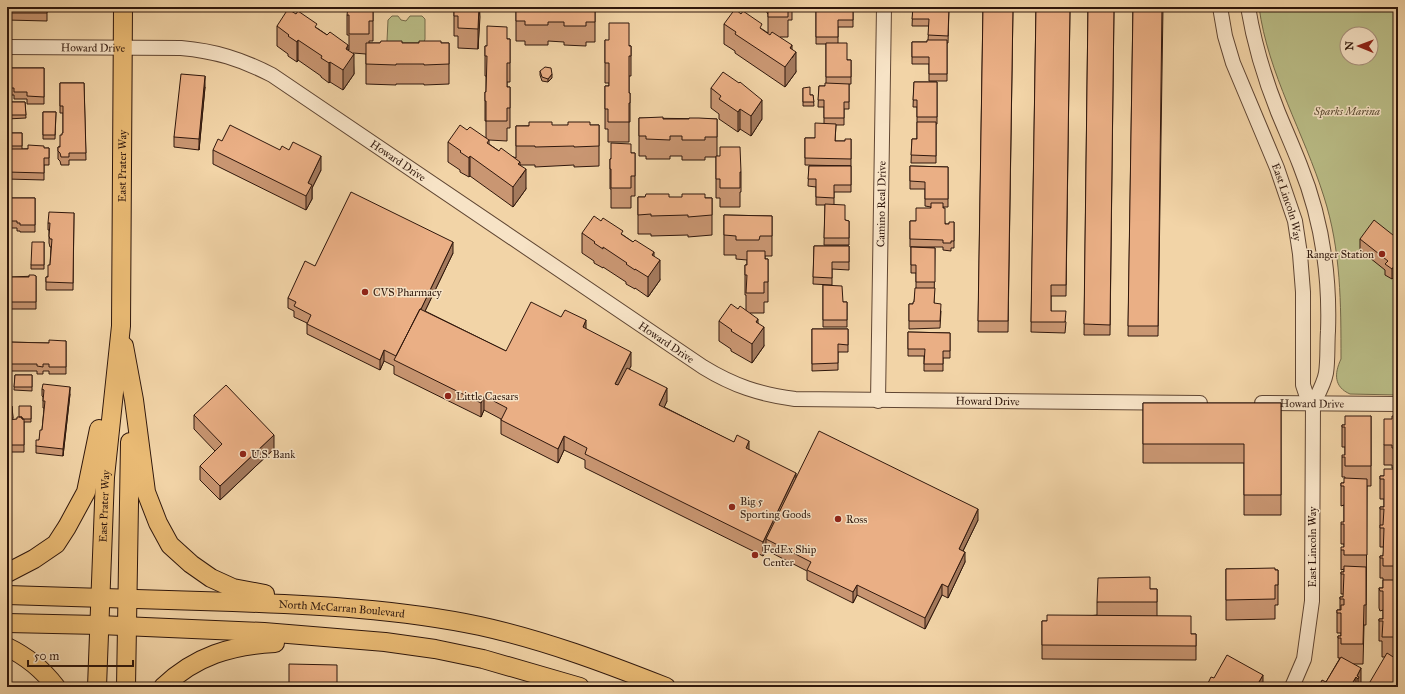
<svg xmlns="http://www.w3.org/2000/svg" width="1405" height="694" viewBox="0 0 1405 694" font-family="'IM FELL Great Primer',serif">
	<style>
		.green { fill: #babd87; stroke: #746a4a; fill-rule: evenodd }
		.water { fill: #9bb8ab; stroke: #70786b }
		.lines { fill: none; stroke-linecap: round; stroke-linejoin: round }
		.minor-casing { stroke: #604633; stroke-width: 16 }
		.major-casing { stroke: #2f170c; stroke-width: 20 }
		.minor { stroke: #f7e3c6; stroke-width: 14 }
		.major { stroke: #e9ba74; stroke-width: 18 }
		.wall { fill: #c99672; stroke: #2f170c }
		.shaded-wall { fill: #a47a5d; stroke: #2f170c }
		.building { fill: #eaaf85; stroke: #2f170c }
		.poi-dot { fill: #8f2418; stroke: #f7e3c6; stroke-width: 1.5 }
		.labels { text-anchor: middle; stroke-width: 3; stroke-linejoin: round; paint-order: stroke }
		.street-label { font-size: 11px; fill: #2f170c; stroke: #f7e3c6 }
		.park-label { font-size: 11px; font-style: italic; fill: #594931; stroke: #f7e3c6 }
		.poi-label { font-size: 11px; fill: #2f170c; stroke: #f7e3c6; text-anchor: start }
	</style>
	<rect width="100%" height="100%" fill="#f2d4a7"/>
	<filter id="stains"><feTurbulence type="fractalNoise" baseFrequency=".005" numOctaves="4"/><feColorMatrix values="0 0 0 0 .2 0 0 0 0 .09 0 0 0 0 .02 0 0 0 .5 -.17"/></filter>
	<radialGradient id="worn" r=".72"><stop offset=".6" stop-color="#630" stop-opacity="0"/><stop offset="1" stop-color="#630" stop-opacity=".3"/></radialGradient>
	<path class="green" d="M1259,7h139v388l-48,-1c-16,-7 -16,-20 -9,-35 0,-55 0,-109 -17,-162 -20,-64 -56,-123 -65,-190zM1347,34h24v24h-24z
		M392,16h6l3,4 5,1 4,-5h12l3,3v20l-1,4 -4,1h-30l-3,-3 1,-21z"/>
	<path class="water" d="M1393,7h5v31z"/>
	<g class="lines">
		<defs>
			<g id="minor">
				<path id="s1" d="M1220,7l5,29 8,27 44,105 18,53 5,33 3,38v93l3,9 7,10"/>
				<path d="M1248,7c6,36 16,70 30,105 7,17 15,35 22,53 21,52 30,109 28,166 -1,14 0,29 -2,42 -2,11 -8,21 -13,31l-1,197 -8,58 -12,28"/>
				<path id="s2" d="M7,47l174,1c34,3 60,11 91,27l431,292c31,19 56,27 92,32l405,4"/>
				<path id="s3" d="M878,401l6,-394"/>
				<path id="s4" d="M1262,403l136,1"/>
			</g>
			<g id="major">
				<path d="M124,346l10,54 12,92 12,31 12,22 21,19 20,14 22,10 32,6"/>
				<path d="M7,573l27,-14 22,-15 11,-17 19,-35 13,-63"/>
				<path id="s5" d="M7,595c75,2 150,4 226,7 83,3 166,7 247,24 64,14 125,37 186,61"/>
				<path d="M7,623l92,2 165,7 121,10 50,7 48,10 97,28"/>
				<path d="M7,647c19,9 36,23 49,40"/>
				<path id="s6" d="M97,687l8,-210 16,-151 2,-319"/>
				<path d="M126,687l4,-245"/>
				<path d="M163,687c32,-31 69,-42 112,-44"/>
			</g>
		</defs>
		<use href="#minor" class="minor-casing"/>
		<use href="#major" class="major-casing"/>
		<use href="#minor" class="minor"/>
		<use href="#major" class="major"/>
	</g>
	<path class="wall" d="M7,7h40v14l-40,-1z
		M63,7h26v1h-26z
		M156,7h68v2h-68z
		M373,7v34h-4v2h80v41l-25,1v-1h-28v1l-30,-1v-30l-13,-1 1,21 -11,16 -13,-8 -1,1 -8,-6v-1l-23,-16 -1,2 -9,-6v-2l-11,-8v-20l40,2 32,22v-15h-2v-20z
		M454,7h26l-2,42 -20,-1v-12h-4z
		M516,7h79v35h-9v4l-22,-1v-3l-16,-1v4h-23v-4h-9z
		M767,7h25v13h-4v17h-8l12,12 4,23 -11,15 -50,-34v-2l-11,-7v-20l38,5 6,4v-19l-1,-1z
		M816,7h37v20h-15v16l9,17h4v24h-2v25h-5v16h-8l-1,16h10l6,-2v27l-46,-1v-27h10l9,-14v-17h-6l1,-21h6l1,-3v-39h-10z
		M913,7h36l-1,36h-1v38h-18v-17h-17v-22h15l1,-2 1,-14h-17z
		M983,7h30l-5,325h-30z
		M1036,7h34l-4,289h-15v15l15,11 -1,11 -34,-1z
		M1088,7h26l-4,328h-26z
		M1133,7h30l-5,329h-30z
		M507,39h3v43h-3v5h3v41h-3v13l-18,-1v4l10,7 17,7v-32l83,-1v41l-25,1v-2l-39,2v-2h-15l6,24 -13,18 -43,-31 -1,1 -9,-5v-2l-12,-8v-20l19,-12 19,8v-17h-1v-29h1v-16h-1v-30h2z
		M605,40l26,6v30h-2v17h1v29h-1v20h-21v-13h-3v-43h4v-3h-4z
		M7,68h37v36h-17v-5h-13v-4h-7z
		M540,71l12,7 -4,4 -6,-1 -2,-6z
		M914,82h23v42h-1v39h-25l1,-24h5v-32h-4z
		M60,83h24l2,77h-17v5h-8l-1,-4 -2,-2v-12h2l2,-12 1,-2v-20h-3z
		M205,87l-6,63 -25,-3v-10z
		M711,88l51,31 -11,17 -11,-7 -2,3 -19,-13v-5l-8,-6z
		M803,88l7,7h3l1,11h-11z
		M7,102h18l1,16 -19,1z
		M43,112h13l-1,27h-12z
		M639,118l78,1v37l24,16v20h-1v15h-20v-9h-4v-41h-11v3h-23v-4h-12v3h-24v-3h-7z
		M7,133h15v16l27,-1v17h-5v15l-37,-1z
		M222,141l99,29 -9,18v11l-6,11 -93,-46v-14z
		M631,153h4v43h-4v12h-20v-19h-1v-30z
		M809,166h42v26h-17v12l11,16 4,1v24h-25l1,-40h-9v-18l-8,-1z
		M910,166l38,1v40h-5l2,17h4l5,-2v26h-3v3l-8,-1v-3h-33v-26h6l15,-13v-1l-6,-1v-17h-15z
		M638,197l74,1v37l-24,2v-2l-37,1v-2h-13z
		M7,198h28v34h-15v-1h-3v-3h-10z
		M74,213l-1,77h-27v-13h2l2,-12 1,-18h-1l-1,-4v-13h-1v-7z
		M724,215l48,1v40h-7v3h3v43h-4v11h-14l8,10 6,23 -12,17 -21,-12v-2l-12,-8v-20l19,-12 8,2v-16h-1v-30h2v-5l-11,-1v-4h-12z
		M7,232h4v16h-4z
		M582,233l41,2 31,22 6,23 -12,17 -13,-9v1l-9,-5v-2l-23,-15v1l-9,-5v-2l-12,-8z
		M1360,239h38v40l-4,-2 -2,2 -7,-4v-5l-25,-20z
		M44,242v27h-13v-4z
		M814,246h35v24l-17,-1v16l-19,-1z
		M911,247l24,1 -1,55 7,8 -1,17 -31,1v-25h4l1,-2 2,-14v-15h-5z
		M453,253l-28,58 81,40 80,-22 45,37 -2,3 38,32 -3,6 85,43 47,26 182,44 -15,31 2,11 -17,36 -6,-3 -17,34 -68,-34 -4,8 -46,-23v-9l-41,-21 -3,6 -178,-88v-8l-21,-10 -6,13 -57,-29v-15l-17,-9 -3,7 -87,-43v-8l-10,-5 -4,9 -73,-36v-11l-13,-6v-6l-6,-3v-10l27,-32z
		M7,262h4v15l25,-1v33h-29z
		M823,285l20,17h4v25h-24z
		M812,329h36v23h-10v18l-26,1z
		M908,332l42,1v25h-7v13h-19v-15h-16z
		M66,341v33h-17v-3h-6v3h-6v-3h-30v-29l42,1z
		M15,375h17v16l-18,-1z
		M42,389l28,5 -7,62 -27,-3v-7l3,-6 3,-10 2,-22h-1v-11l-1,-1z
		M1143,403h138v112h-37v-52h-101z
		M7,406h5l1,14 4,-1 2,-2 12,-11v16h-7v30h-17z
		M194,415l80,34 -54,51 -20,-20v-14l15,-15 -21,-22z
		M1371,416v70h-4l-1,139h-2l-1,39h-10l8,23h-40v-5h5l14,-24h-2v-22h3v-3h-4v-23h3v-13h3l1,-3h-3v-22h3v-3l-3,1v-20l3,-3v-3h-3v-20l3,-2v-17l-3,1v-23h3l1,-5v-1h-3v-20l3,-2v-8h-3v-22h3z
		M1395,419h3v46h-3v3h-3v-3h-8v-20z
		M1398,469v188h-16v-16h-3v-22h4v-9l-3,1 -1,-3v-20h4v-10h-3v-22h3l1,-9h-4v-40h4v-8h-4v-23h4z
		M1226,569l52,1v35h-3v14l-49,1z
		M1150,589h7v27l34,18h5v26l-154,-1v-38h5l50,-6v-13z"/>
	<path class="shaded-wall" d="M479,7l1,10 -2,32v-20z
		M298,40v20l-1,2v-20z
		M348,45v17l6,-8v20l-11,16v-20l3,-21z
		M792,45v13l4,-6v20l-11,15v-20l5,-19z
		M330,62v20l-1,1v-20z
		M552,74v4l-4,4v-3z
		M205,76v11l-6,63v-11z
		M762,100v19l-11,17v-20z
		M740,109v20l-2,3v-20z
		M321,156v14l-9,18v11l-6,11v-14l2,-13z
		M470,156v20l-1,1v-19z
		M520,162v16l6,-9v20l-13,18v-20l5,-23z
		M453,242v11l-53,110 -2,-6z
		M654,252v16l6,-8v20l-12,17v-20l4,-22z
		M1394,266v11l-2,2v-10z
		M758,319v16l6,-8v19l-12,17v-19l4,-22z
		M586,320v14l-3,-7z
		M384,350v11l-4,9v-10z
		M631,352v14l-16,32v-14z
		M70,387v7l-7,62v-7z
		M667,388v13l-8,18v-14z
		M484,396v14l-3,7v-14z
		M274,435v14l-54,51v-14z
		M564,436v14l-6,13v-14z
		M749,441v14l-3,-7z
		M796,473v14l-30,52v11l-3,6v-14z
		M978,509v11l-19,39v-10z
		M965,552v10l-17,36v-11z
		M942,584v11l-17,34v-11z
		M857,585v10l-4,8v-11z
		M1361,668v19h-3v-8l-1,-3z
		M1263,675v12h-7z
		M1356,677v10h-6z
		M1398,678v9h-5z"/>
	<path class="building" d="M7,7h40v6h-40z
		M348,7h25v14h-4v13h-20v-19h-2z
		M454,7h25l-1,22 -20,-1v-12h-4z
		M516,7h79v15h-9v4h-22v-4h-16v3h-23v-4h-9z
		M768,7h20v10h-20z
		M816,7h37v13h-15v17h-22z
		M913,7h36l-1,29 -20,-1 1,-16h-17z
		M983,7h30l-5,314h-30z
		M1036,7h34l-4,278h-15v26h15l-1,11h-34z
		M1088,7h26l-4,318 -26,-1z
		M1133,7h29l-4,319h-30z
		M288,9l8,5 2,-3 19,13 -2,3 12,8 3,-3 18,13 -2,4 8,5 -11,16 -13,-8 -1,1 -8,-5 1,-2 -24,-16 -1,2 -9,-6 1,-1 -12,-9z
		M735,9l6,5 2,-3 19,13 -2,4 10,7 2,-3 20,13 -2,3 6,4 -11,15 -50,-33 1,-2 -12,-8z
		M609,23h20v23h2v10h-2v37h1v10h-1v19h-21v-13h-3v-23h4v-23h-4v-23h4z
		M487,26l20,1v12h3v24h-3v24h3v21h-3v13h-21v-20h-1v-9h1l1,-36h-2v-10h2z
		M927,40h20v34h-18v-17h-17v-15h15z
		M381,41h21v2h17v-2h22v2h8v21l-25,1v-1h-28v1l-30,-1v-21h14z
		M826,43h21v17h4v17h-25z
		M545,67l6,1 1,6 -4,5 -6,-2 -2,-6z
		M7,68h37v29l-17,-1v-4h-13v-4h-7z
		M723,72l16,11 1,-1 22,18 -11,16 -11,-7 -2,3 -19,-13 2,-3 -10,-8z
		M181,74l24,2 -6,63 -25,-2z
		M914,82h23v35h-20v-17h-4z
		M60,83h24l2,70h-17v4h-8l-1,-4 -2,-2v-4h2v-12h2v-2h1v-27h-3z
		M825,83l24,1v18h-5v16h-20v-18h-6l1,-14h6z
		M810,87v8h3l1,7h-11v-14z
		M7,102h18l1,13h-19z
		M43,112h13l-1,23h-12z
		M663,117v2h26v-1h10l18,1v18h-12v3h-23v-4h-12v4l-24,-1v-3h-7v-18z
		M529,122h23v3h16v-3h22v3h9v21l-25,1v-1l-39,1v-1h-19v-20h13z
		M917,122h19v34l-25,-1 1,-16h5z
		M815,123l21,1 -1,17h10v-2h6v20l-46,-1v-20h10z
		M230,125l50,25 2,-4 7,4 4,-8 28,14 -13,27 4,2 -6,11 -93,-46 5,-11 4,2z
		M460,125l7,5 3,-3 19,13 -2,3 12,8 2,-3 19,14 -2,2 8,5 -13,18 -43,-31 -1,2 -9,-6 1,-1 -13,-9z
		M7,133h15v13h-15z
		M611,143l20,1v9h4v23h-4v12h-20v-19h-1v-10h1z
		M28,145l16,1v2h5v10h-5v15l-37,-1v-23h21z
		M720,147h20l1,25h-1v16h-20v-9h-4v-23h4z
		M809,166h42v19h-17v13l-18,-1v-18h-8z
		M910,166l38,1v32h-23v-17l-15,-1z
		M351,192l102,50 -32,67h-1l-24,47 -12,-6 -4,10 -73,-36 4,-9 -17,-9 2,-4 -8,-4 17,-37 10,5z
		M646,194h23v3h13v-3h23v4h7v17l-24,2v-2l-37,1v-2l-13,1v-18h7z
		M7,198h28v27h-15v-2h-3v-2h-10z
		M931,203h12v5h2v16h4v-2h5v19h-3v2h-8v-3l-33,-1v-18h6v-13h15z
		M825,204l20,1v15l4,1v17h-25z
		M49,212l25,1 -1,70 -27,-1v-5h2v-12h2l2,-26h-2l-1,-3 1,-13h-2z
		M724,215l48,1v20h-12l-1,4h-23v-4l-12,-1z
		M594,216l7,5 2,-3 20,13 -2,3 12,8 2,-2 19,12 -2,3 8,5 -12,17 -13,-8v1l-9,-6 1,-1 -24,-16v2l-9,-6 1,-1 -13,-9z
		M1374,220l24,19v30l-4,-3 -2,3 -7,-5 3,-3 -28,-22z
		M7,232h4v12h-4z
		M32,242h12v23h-13z
		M814,246h35v16h-17v16l-19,-1z
		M911,247l24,1v34h-19v-17h-5z
		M747,251h18v8h3v23h-4v11h-18l1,-18h-2v-10h2z
		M7,262h4v13h-4z
		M29,275h5l2,1v26h-29v-25h22z
		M823,285l19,1 1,16h4v18h-24z
		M915,288h20l-1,15 7,1 -1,17h-31v-17h4v-2h1z
		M531,302l30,15 4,-7 21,10 -3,7 48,25 -16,32 3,1 9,-17 40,20 -8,17 75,37 3,-7 12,6 -3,7 50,25 -33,69 -178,-88 2,-6 -23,-12 -6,13 -57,-29 6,-12 -23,-12 -3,7 -87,-43 26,-51 86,42z
		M731,304l7,5 2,-3 18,13 -2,3 8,5 -12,17 -21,-13 1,-1 -13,-9z
		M812,329h36v16l-10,-1v19l-26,1z
		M908,332l42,1v18h-7v13h-19l1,-15h-17z
		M49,340l17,1v26h-17v-3h-6v3l-6,-1v-2h-30v-22l42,1z
		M7,375h1v12h-1z
		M15,375h17v12h-18z
		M43,384l27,3 -7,62 -27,-3v-6h3l1,-10h2l3,-29h-2l1,-11 -2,-1z
		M226,385l48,50 -54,51 -20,-20 22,-22 -28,-29z
		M1143,403h138v92h-37v-51h-101z
		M7,406h5l1,12h-6z
		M19,406h12v13h-9v-2h-3z
		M1345,416h26v50h-26v-9h-3v-2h3v-28h-3v-2h3z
		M1392,416h3v3h3v26h-3v3h-3v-3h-8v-26h8z
		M17,417h5v2h2v26h-17v-25l10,-1z
		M819,431l159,78 -19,40 6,3 -17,35 -6,-3 -17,34 -68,-33 -4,7 -46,-22 4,-8 -45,-23z
		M1384,469h14v97h-15v-8h-3v-2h3l1,-28h-4v-3h3l1,-16h-4v-2h4v-28h-4v-3h4z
		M1344,478l23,1v76h-23v-5h-3v-3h3v-23h-3v-2h3v-36h-3v-3h3z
		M1344,566l22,1v38h-2l-1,39h-22v-6h-3v-2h3v-23h-4v-3h4v-5h3v-6h-4v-2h3l1,-23h-3v-2h3z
		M1275,568v2h3v15h-3v14l-49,1v-31z
		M1150,577v12h7v13h-60l1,-24z
		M1383,580h15v57h-16l1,-16h-4v-2h4v-28h-3l-1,-3h4z
		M1047,615l144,1v18h5v12l-154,-1v-24h5z
		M1387,653l11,7v18l-5,9h-26z
		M1227,655l36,20 -7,12h-45l-4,-2 4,-8 3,1z
		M1341,657l20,11 -4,8 2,1 -1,2 -2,-2 -6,10h-27l1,-3 -3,-2 1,-2 4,2z
		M289,664l48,1v22h-48z
		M186,685l52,2h-52z"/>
	<g class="poi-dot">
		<circle cx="1382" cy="254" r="4"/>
		<circle cx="365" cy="292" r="4"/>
		<circle cx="448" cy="396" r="4"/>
		<circle cx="243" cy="454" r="4"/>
		<circle cx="732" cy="507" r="4"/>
		<circle cx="838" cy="519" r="4"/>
		<circle cx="755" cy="555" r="4"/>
	</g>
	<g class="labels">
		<g class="street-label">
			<text dy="4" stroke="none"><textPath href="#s2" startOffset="86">Howard Drive</textPath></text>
			<text dy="4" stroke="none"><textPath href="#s2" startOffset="422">Howard Drive</textPath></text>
			<text dy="4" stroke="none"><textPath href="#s6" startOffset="522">East Prater Way</textPath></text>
			<text dy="4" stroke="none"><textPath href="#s1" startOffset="207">East Lincoln Way</textPath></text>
			<text dy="4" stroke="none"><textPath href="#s3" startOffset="197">Camino Real Drive</textPath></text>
			<text dy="4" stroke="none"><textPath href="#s2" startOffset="746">Howard Drive</textPath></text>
			<text dy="4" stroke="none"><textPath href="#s2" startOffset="1081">Howard Drive</textPath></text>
			<text dy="4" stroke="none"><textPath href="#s4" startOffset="50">Howard Drive</textPath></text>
			<text dy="4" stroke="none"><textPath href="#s6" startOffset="181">East Prater Way</textPath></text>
			<text transform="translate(1312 547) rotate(-90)" y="4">East Lincoln Way</text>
			<text dy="4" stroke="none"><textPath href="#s5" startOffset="335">North McCarran Boulevard</textPath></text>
		</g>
		<g class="park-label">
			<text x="1347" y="115">Sparks Marina</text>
		</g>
		<g class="poi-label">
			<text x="1374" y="258" text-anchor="end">Ranger Station</text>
			<text x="373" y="296">CVS Pharmacy</text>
			<text x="456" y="400">Little Caesars</text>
			<text x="251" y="458">U.S. Bank</text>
			<text x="740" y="505">Big 5<tspan x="740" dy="13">Sporting Goods</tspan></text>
			<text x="846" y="523">Ross</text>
			<text x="763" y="553">FedEx Ship<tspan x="763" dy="13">Center</tspan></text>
		</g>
	</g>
	<rect width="1405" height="694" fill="none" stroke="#f2d4a7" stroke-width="24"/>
	<rect x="8" y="8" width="1389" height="678" fill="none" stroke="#2f170c" stroke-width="2"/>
	<rect x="12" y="12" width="1381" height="670" fill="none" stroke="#2f170c"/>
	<g transform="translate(1359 46) rotate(271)"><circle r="19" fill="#f7e3c6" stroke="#a7917c"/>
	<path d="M0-3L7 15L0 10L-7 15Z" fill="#8f2418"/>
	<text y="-6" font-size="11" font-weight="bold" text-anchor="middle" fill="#2f170c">N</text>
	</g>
	<path d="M28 660v6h105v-6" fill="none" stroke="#2f170c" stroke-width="2"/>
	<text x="34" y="660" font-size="12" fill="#2f170c" stroke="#f7e3c6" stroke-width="3" paint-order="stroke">50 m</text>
	<rect width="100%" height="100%" filter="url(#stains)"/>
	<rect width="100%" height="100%" fill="url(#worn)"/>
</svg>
